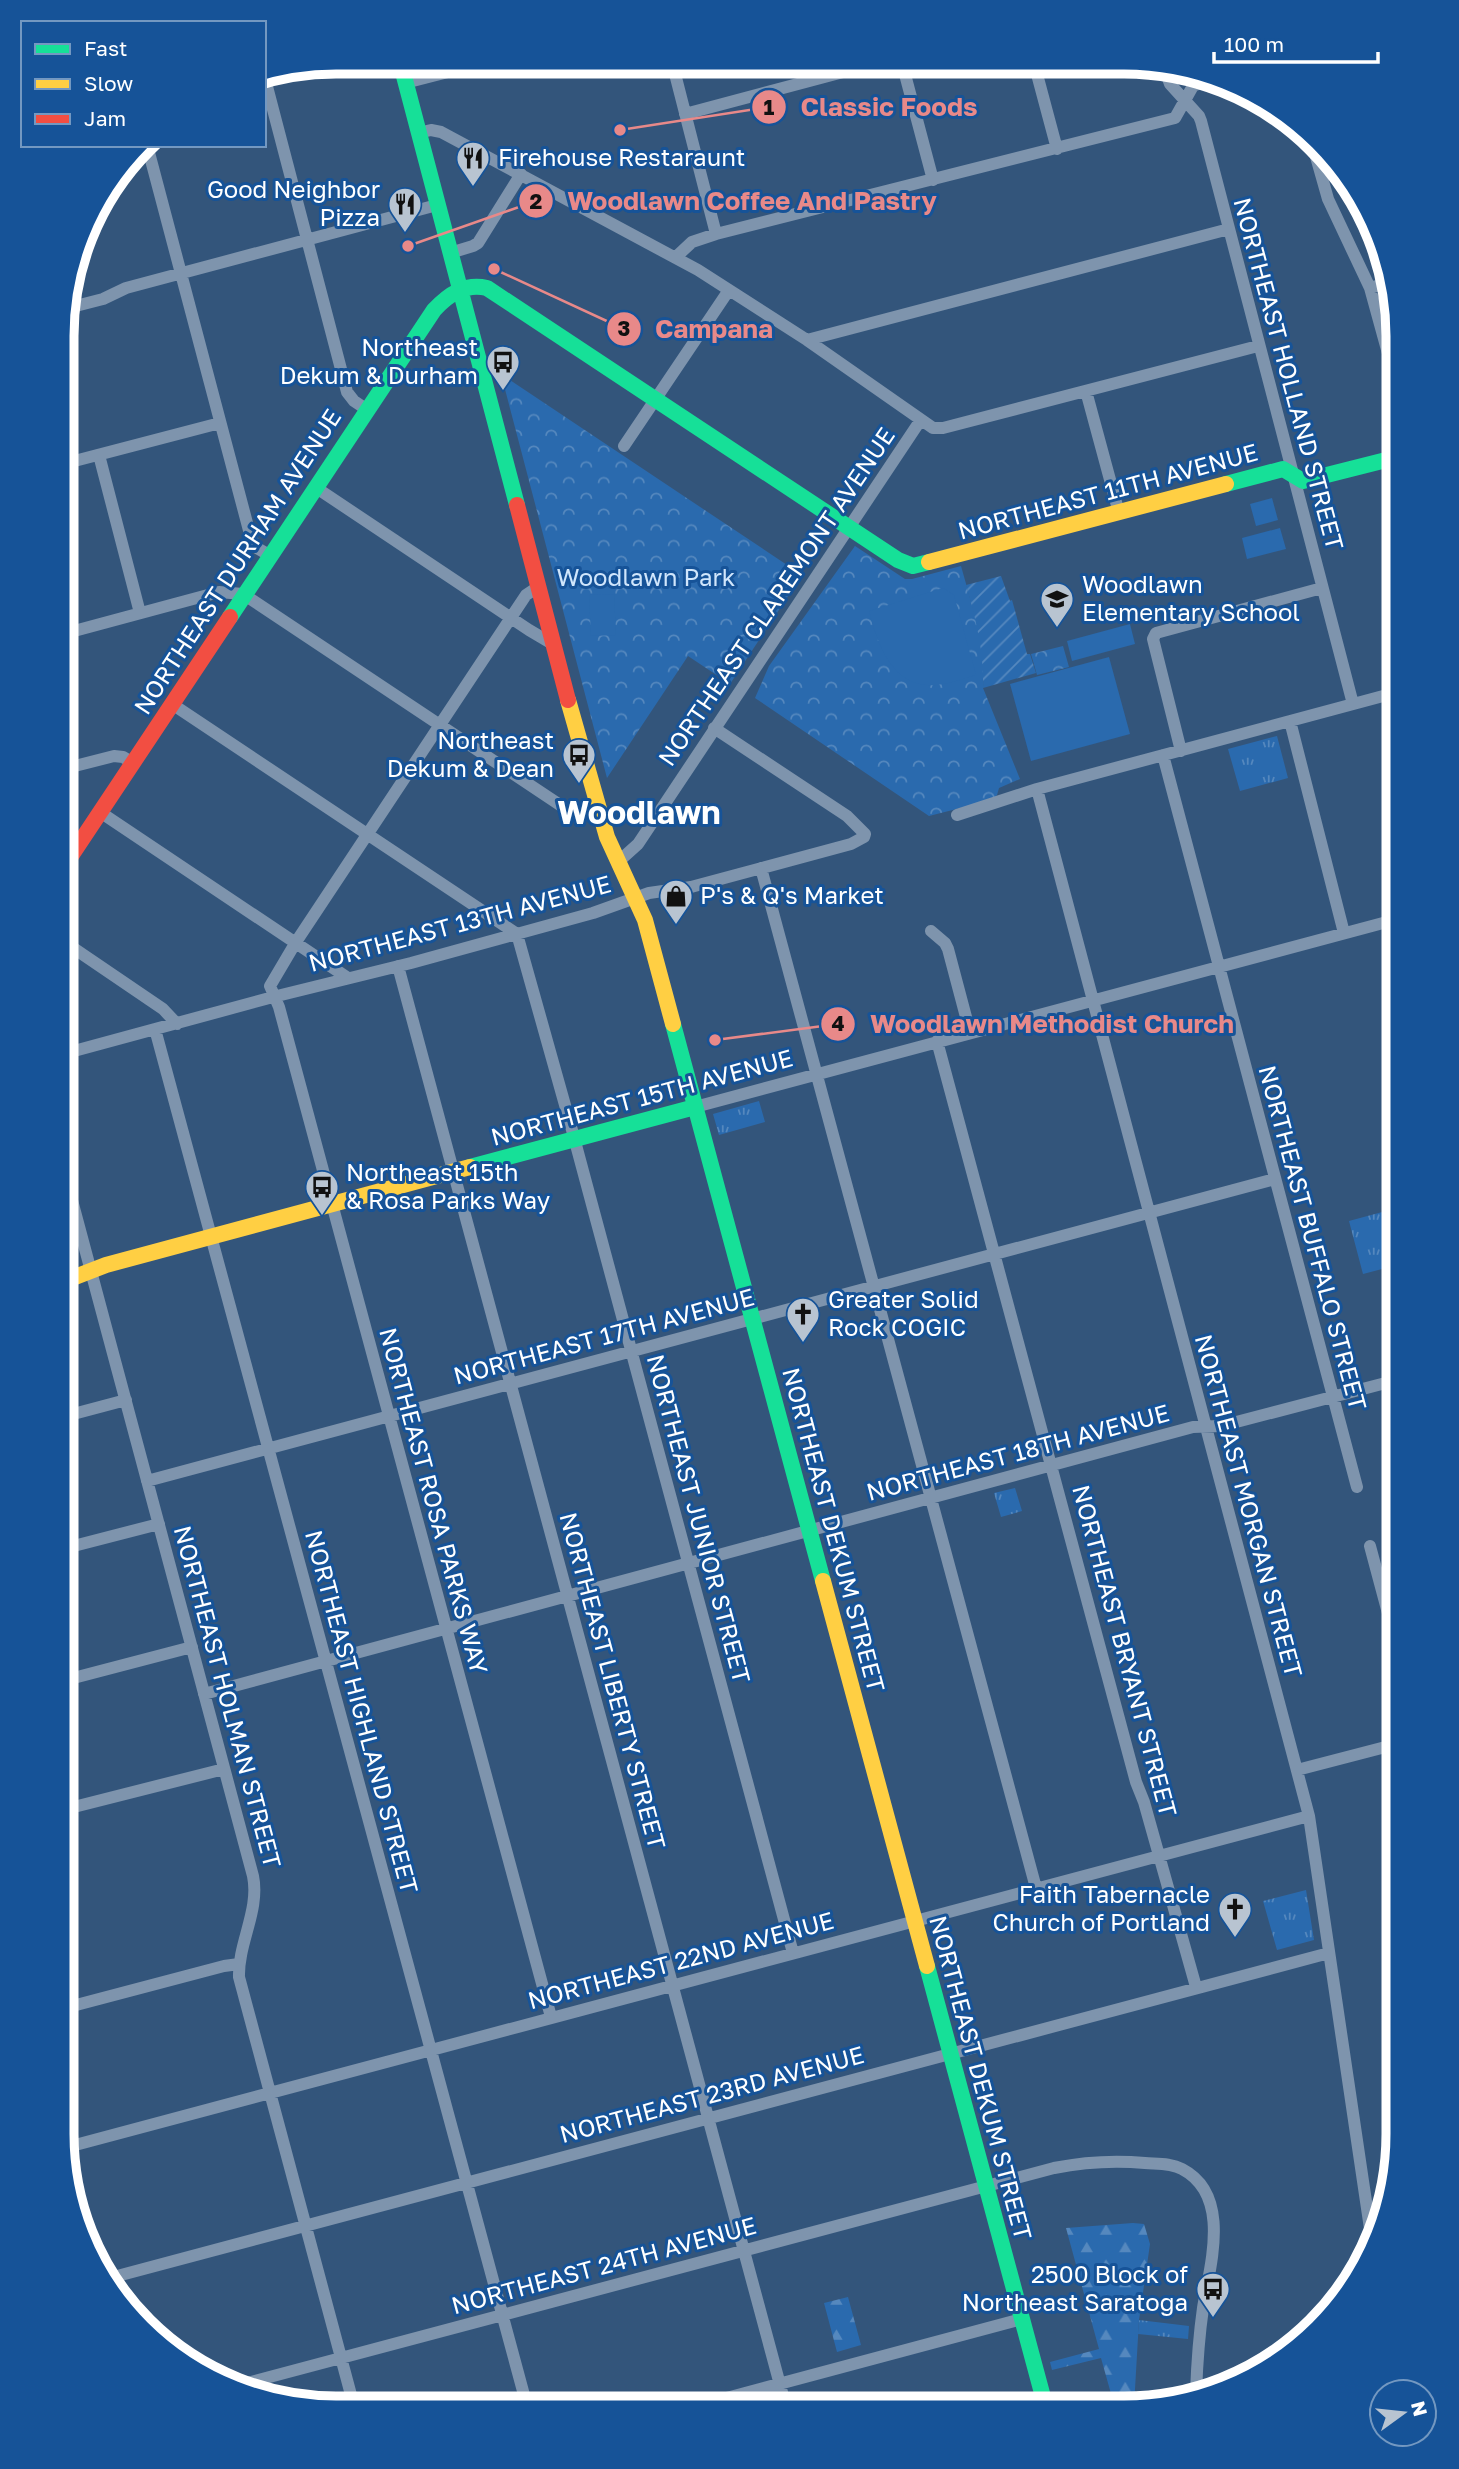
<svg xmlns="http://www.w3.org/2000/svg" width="1459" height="2469" viewBox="0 0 1459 2469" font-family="'Golos Text',sans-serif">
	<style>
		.grass { fill: url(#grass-tufts) }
		.forest { fill: url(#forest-firs) }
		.park { fill: url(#park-crowns) }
		.garden { fill: url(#garden-furrows) }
		.pitch { fill: #2a6aae }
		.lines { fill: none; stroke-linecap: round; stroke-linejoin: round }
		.street { stroke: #7e94ad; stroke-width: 12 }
		.fast { stroke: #16e098; stroke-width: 16 }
		.slow { stroke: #ffcf43; stroke-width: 16 }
		.jam { stroke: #f24e42; stroke-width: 16 }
		.labels { text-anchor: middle; stroke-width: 6; stroke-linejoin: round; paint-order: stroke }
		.poi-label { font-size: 24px; fill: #fff; stroke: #165398; text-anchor: start }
		.street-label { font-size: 24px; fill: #fff; stroke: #165398 }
		.park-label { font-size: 24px; fill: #d0e6fc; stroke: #165398 }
		.district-label { font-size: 32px; font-weight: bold; fill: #fff; stroke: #165398 }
		.rim { fill: none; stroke: #fff; stroke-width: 9 }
		.leader { fill: none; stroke: #e88989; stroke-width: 2.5 }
		.callout-dot { fill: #e88989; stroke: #165398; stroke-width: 2.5 }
		.mark-label { font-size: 21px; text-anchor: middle; font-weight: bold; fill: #111 }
		.callout-label { font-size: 26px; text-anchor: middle; font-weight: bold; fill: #e88989; stroke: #165398; stroke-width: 6; stroke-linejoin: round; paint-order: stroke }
	</style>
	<defs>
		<pattern id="grass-tufts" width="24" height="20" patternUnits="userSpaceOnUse" patternTransform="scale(1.75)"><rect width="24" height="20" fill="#2a6aae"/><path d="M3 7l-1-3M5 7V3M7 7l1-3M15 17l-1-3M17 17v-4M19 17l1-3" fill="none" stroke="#5588be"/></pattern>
		<pattern id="forest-firs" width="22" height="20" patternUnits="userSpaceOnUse" patternTransform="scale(1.75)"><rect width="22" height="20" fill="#2a6aae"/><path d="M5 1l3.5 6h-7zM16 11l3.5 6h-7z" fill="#5588be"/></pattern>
		<pattern id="park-crowns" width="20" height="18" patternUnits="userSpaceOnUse" patternTransform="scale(1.75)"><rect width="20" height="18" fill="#2a6aae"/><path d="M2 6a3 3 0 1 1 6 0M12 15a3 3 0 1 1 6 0" fill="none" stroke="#5588be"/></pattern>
		<pattern id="garden-furrows" width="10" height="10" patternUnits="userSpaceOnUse" patternTransform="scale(1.75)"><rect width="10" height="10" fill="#2a6aae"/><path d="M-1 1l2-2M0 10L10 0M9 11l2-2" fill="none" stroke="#5588be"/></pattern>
	</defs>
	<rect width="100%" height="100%" fill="#33557b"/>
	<path class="grass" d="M1277,736l11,42 -48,13 -12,-42z
		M759,1101l6,21 -46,13 -6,-21z
		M1397,1208v87l-7,2 -8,-28 -19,5 -14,-53z
		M1015,1488l7,23 -21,6 -7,-24z
		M1306,1890l8,50 -37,10 -14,-49z
		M1139,2320l50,6 -1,13 -50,-5z"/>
	<path class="forest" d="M1133,2223l11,1 6,20 -11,76 -5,86 -19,2 -14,-50 -49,12 -2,-8 49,-13 -33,-121z
		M848,2297l13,48 -24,7 -13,-49z"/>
	<path class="park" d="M501,374l301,201 -72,109 -42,-28 -81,122z
		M855,546l50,33h7l49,-13 18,64 4,25v33l37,91 -21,9 -2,7 -5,5 -63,16 -174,-118 14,-32z
		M1063,646l6,21 -32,8 -6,-21z"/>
	<path class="garden" d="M1001,576l9,25 2,-1 15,54h3l6,19 -53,15c1,-37 -7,-68 -17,-103z"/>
	<path class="pitch" d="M1272,498l6,22 -22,6 -6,-22z
		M1280,528l6,21 -39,10 -5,-21z
		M943,588l11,7 22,80c-11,3 -22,7 -33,9 -49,9 -64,-36 -74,-73z
		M614,594l2,41 -25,1 -2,-41z
		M1130,624l5,20 -63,17 -5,-20z
		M1109,657l21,77 -99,27 -21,-77z"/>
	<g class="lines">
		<path class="street" d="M672,62l44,172
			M902,63l31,117
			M1034,63l23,86
			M1163,65l7,19 29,32 2,5 152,583
			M264,75l83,317 7,9 12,8
			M405,83l82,-21
			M685,114l192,-51
			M418,133l13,-3 10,2 257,138 109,70 126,88h10l315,-82
			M1311,139l17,60 42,89 28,102
			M147,145l104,393 6,10 12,7
			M450,253l23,-7 5,-3 43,-69
			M676,257l16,-15 24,-8 459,-116 18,-32 21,-8
			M1370,288l17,-5
			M64,309l39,-10 23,-11 311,-83
			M807,340l422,-111
			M1086,391l33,122
			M624,446l105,-156
			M99,455l41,158
			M63,464l157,-41
			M315,487l214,143 22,13
			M538,587l-12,8 -230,347 -26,44 9,21 272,1010
			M63,634l156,-42 24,2 329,219 27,2
			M172,704l345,230 55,196 221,823
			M1290,721l54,212
			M1181,751l-28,-112 3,-6 166,-45
			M1163,755l194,732
			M63,769l51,-13 9,1 10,6
			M1037,789l272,1027 63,426
			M100,812l248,166
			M957,815l80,-26 361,-97
			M618,862l20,-18 282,-423
			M761,868l275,1020
			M931,931l14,12 3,6 22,83
			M63,941l100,68 14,15
			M398,966l388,1441
			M155,1029l372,1377
			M937,1041l199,741 8,20 52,185
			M63,1054l210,-57 138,-34 182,-50 56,-20 42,-6 160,-43 13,-7 1,-3 -18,-18 -133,-88
			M695,1107l703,-188
			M62,1163l191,713c7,34 -15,67 -14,101l115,429
			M62,1417l64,-17
			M147,1481l1128,-302
			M1370,1546l27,101
			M62,1549l97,-25
			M62,1681l130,-34
			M204,1694l989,-267 28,-1 176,-46
			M1297,1770l100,-26
			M62,1810l162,-41
			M61,2009l163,-43 15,-2
			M64,2148l1245,-332
			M106,2279l1223,-326
			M232,2387l822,-219c30,-6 60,-8 91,-5 12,1 26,0 37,6 50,26 28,96 21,139 -4,28 -6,57 -7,85
			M693,2407l329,-88"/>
		<path class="fast" d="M400,61l117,444
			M1226,484l57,-15 20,12 95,-24
			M230,617l204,-307c15,-16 31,-27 53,-22l411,272 15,6 16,-4
			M673,1024l150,557
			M470,1167l225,-60
			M927,1966l119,442"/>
		<path class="slow" d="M929,562l297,-78
			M568,700l39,137 38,83 28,104
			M62,1282l44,-17 364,-98
			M823,1581l104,385"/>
		<path class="jam" d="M517,505l51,195
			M63,868l167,-251"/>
	</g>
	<defs>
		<symbol id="restaurant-pin" viewBox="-11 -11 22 30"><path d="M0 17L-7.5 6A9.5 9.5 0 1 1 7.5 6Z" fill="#b8c4d1" stroke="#165398"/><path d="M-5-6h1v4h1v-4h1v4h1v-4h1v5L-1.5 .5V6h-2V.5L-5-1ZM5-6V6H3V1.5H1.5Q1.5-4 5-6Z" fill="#111"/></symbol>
		<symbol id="bus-pin" viewBox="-11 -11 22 30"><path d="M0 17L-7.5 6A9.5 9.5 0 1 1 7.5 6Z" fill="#b8c4d1" stroke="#165398"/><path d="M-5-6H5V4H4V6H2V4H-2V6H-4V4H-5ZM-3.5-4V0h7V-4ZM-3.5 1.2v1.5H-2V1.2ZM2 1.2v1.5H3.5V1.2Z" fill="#111"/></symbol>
		<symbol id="school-pin" viewBox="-11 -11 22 30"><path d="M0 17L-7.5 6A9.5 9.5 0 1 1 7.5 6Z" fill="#b8c4d1" stroke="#165398"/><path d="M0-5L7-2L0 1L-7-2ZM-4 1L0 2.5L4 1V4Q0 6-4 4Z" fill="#111"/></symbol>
		<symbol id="shop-pin" viewBox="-11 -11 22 30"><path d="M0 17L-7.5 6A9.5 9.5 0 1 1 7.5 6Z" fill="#b8c4d1" stroke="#165398"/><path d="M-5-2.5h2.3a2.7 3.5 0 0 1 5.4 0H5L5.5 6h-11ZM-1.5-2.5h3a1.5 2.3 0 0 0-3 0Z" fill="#111"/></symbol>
		<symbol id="church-pin" viewBox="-11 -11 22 30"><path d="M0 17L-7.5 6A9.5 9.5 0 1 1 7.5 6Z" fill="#b8c4d1" stroke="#165398"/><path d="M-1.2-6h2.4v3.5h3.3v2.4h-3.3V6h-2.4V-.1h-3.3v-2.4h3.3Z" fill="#111"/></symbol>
	</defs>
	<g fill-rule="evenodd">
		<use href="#restaurant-pin" x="454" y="139" width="38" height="52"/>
		<use href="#restaurant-pin" x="386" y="185" width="38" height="52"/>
		<use href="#bus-pin" x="484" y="343" width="38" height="52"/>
		<use href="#school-pin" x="1038" y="580" width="38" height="52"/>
		<use href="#bus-pin" x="560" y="736" width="38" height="52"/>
		<use href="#shop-pin" x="657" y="877" width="38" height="52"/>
		<use href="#bus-pin" x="303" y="1168" width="38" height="52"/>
		<use href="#church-pin" x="784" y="1295" width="38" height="52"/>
		<use href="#church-pin" x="1216" y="1890" width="38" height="52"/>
		<use href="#bus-pin" x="1194" y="2270" width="38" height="52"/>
	</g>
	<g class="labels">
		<g class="poi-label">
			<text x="498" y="166">Firehouse Restaraunt</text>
			<text x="380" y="198" text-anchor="end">Good Neighbor<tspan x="380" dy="28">Pizza</tspan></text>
			<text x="478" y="356" text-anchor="end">Northeast<tspan x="478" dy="28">Dekum &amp; Durham</tspan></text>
			<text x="1082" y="593">Woodlawn<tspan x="1082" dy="28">Elementary School</tspan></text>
			<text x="554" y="749" text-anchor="end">Northeast<tspan x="554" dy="28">Dekum &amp; Dean</tspan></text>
			<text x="700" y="904">P's &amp; Q's Market</text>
			<text x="346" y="1181">Northeast 15th<tspan x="346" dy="28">&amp; Rosa Parks Way</tspan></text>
			<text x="828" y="1308">Greater Solid<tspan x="828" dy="28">Rock COGIC</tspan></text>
			<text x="1210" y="1903" text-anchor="end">Faith Tabernacle<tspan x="1210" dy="28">Church of Portland</tspan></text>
			<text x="1188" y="2283" text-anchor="end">2500 Block of<tspan x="1188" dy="28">Northeast Saratoga</tspan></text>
		</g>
		<g class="street-label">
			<text transform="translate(1288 374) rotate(75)" y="8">NORTHEAST HOLLAND STREET</text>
			<text transform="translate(1108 492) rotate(-15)" y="8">NORTHEAST 11TH AVENUE</text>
			<text transform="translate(238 562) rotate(-57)" y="8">NORTHEAST DURHAM AVENUE</text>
			<text transform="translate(777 597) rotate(-56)" y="8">NORTHEAST CLAREMONT AVENUE</text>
			<text transform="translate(460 924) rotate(-15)" y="8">NORTHEAST 13TH AVENUE</text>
			<text transform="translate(642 1098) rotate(-15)" y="8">NORTHEAST 15TH AVENUE</text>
			<text transform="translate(1312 1238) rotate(75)" y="8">NORTHEAST BUFFALO STREET</text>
			<text transform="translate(604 1337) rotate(-15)" y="8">NORTHEAST 17TH AVENUE</text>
			<text transform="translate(1018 1453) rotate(-15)" y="8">NORTHEAST 18TH AVENUE</text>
			<text transform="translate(433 1501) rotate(75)" y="8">NORTHEAST ROSA PARKS WAY</text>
			<text transform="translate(1248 1506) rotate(75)" y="8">NORTHEAST MORGAN STREET</text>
			<text transform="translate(698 1519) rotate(75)" y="8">NORTHEAST JUNIOR STREET</text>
			<text transform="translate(833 1530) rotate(75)" y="8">NORTHEAST DEKUM STREET</text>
			<text transform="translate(1124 1651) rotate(75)" y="8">NORTHEAST BRYANT STREET</text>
			<text transform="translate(612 1681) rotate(75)" y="8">NORTHEAST LIBERTY STREET</text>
			<text transform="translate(227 1697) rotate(75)" y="8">NORTHEAST HOLMAN STREET</text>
			<text transform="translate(361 1712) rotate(75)" y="8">NORTHEAST HIGHLAND STREET</text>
			<text transform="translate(681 1961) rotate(-15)" y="8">NORTHEAST 22ND AVENUE</text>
			<text transform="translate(980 2078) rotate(75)" y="8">NORTHEAST DEKUM STREET</text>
			<text transform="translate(712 2095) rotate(-15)" y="8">NORTHEAST 23RD AVENUE</text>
			<text transform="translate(604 2266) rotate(-15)" y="8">NORTHEAST 24TH AVENUE</text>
		</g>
		<g class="park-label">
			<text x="646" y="586">Woodlawn Park</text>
		</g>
		<g class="district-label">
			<text x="639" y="824">Woodlawn</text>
		</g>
	</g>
	<path d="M0 0H1459V2469H0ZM336 74H1124A262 262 0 0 1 1386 336V2134A262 262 0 0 1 1124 2396H336A262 262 0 0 1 74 2134V336A262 262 0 0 1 336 74Z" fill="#165398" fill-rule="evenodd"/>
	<path class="rim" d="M336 74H1124A262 262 0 0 1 1386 336V2134A262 262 0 0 1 1124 2396H336A262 262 0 0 1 74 2134V336A262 262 0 0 1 336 74Z"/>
	<path class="leader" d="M620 130L769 107M408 246L536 201M494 269L624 329M715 1040L838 1024"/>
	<g class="callout-dot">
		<circle cx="620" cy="130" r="7"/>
		<circle cx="408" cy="246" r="7"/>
		<circle cx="494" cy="269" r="7"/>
		<circle cx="715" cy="1040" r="7"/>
		<circle cx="769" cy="107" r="18"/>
		<circle cx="536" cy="201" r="18"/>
		<circle cx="624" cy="329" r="18"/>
		<circle cx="838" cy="1024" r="18"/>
	</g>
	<g class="mark-label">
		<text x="769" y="115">1</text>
		<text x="536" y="209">2</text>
		<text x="624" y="336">3</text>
		<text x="838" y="1031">4</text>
	</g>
	<g class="callout-label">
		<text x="889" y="116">Classic Foods</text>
		<text x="752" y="210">Woodlawn Coffee And Pastry</text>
		<text x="714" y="338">Campana</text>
		<text x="1052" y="1033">Woodlawn Methodist Church</text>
	</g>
	<rect x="21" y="21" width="245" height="126" fill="#165398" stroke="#7398c1" stroke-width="2"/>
	<rect x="35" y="44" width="35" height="10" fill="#16e098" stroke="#7398c1" stroke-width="2"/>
	<text x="84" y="56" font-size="21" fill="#ffffff">Fast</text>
	<rect x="35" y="79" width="35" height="10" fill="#ffcf43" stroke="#7398c1" stroke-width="2"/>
	<text x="84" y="91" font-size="21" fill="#ffffff">Slow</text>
	<rect x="35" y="114" width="35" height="10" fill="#f24e42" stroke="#7398c1" stroke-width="2"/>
	<text x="84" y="126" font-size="21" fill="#ffffff">Jam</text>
	<g transform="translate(1403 2413) rotate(75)"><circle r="33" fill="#165398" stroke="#7398c1" stroke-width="2"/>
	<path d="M0-5L12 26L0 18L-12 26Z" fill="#b8c4d1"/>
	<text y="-10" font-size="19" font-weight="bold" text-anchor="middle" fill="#ffffff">N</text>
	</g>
	<path d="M1214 52v10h164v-10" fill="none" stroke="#ffffff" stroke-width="3.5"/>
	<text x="1224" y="52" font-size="21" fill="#ffffff" stroke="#165398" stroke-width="5" paint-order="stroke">100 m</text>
</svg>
